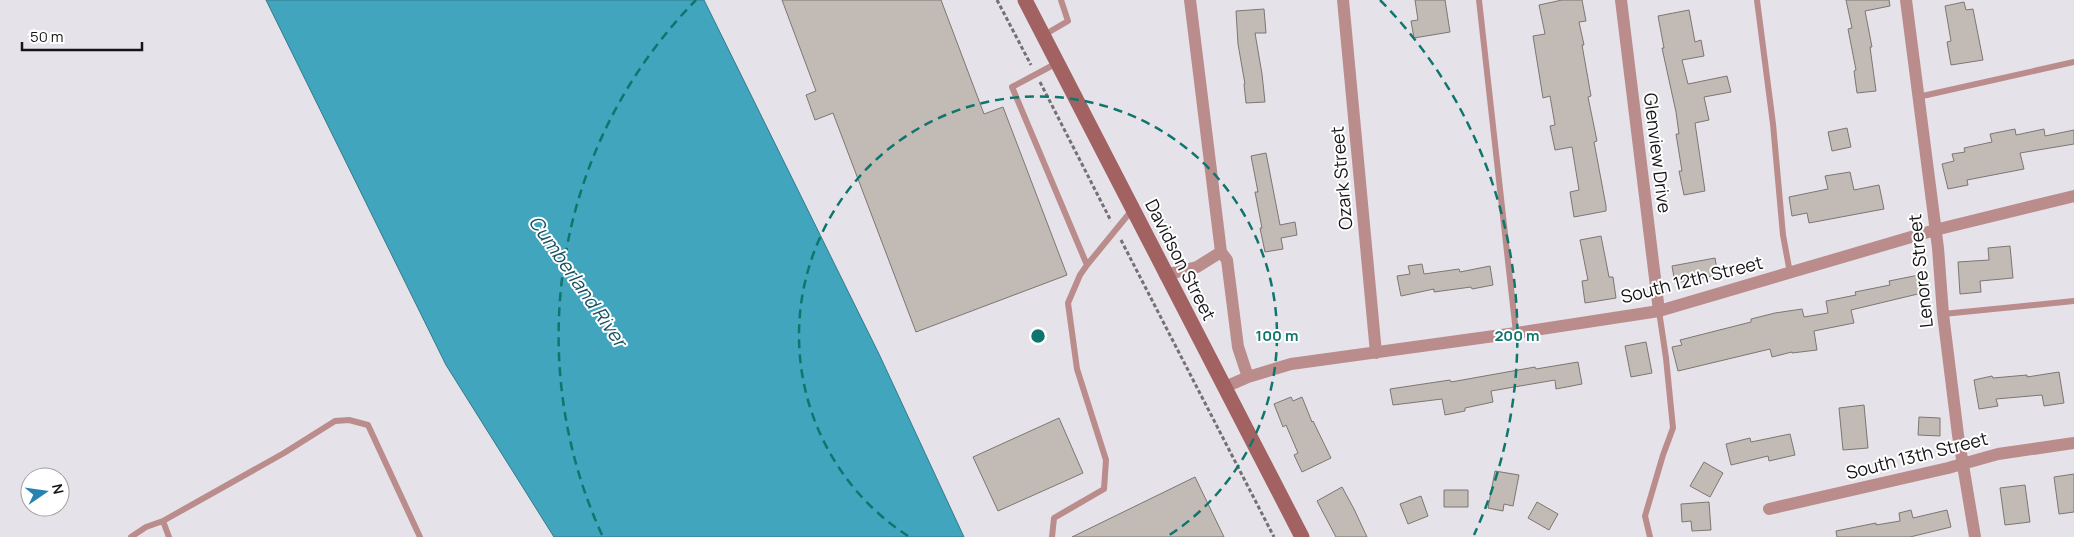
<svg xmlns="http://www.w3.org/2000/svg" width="2074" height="537" viewBox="0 0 2074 537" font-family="Manrope,sans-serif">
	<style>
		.water { fill: #40a5bd; stroke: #337a8b }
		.building { fill: #c1bab5; stroke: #7d7671 }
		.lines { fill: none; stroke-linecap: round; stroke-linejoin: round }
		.path { stroke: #737175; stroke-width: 3; stroke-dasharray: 4 2.5; stroke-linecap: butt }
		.lane { stroke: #ba8c8c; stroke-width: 6 }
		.street { stroke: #ba8c8c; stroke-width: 12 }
		.secondary { stroke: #a26262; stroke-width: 15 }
		.ring { fill: none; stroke: #0f766e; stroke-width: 2.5; stroke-dasharray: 9 6 }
		.labels { text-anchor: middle; stroke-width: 4; stroke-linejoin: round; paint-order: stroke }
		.street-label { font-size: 18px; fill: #151416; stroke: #fff }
		.water-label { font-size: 19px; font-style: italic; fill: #19515f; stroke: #fff }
		.centre { fill: #0f766e; stroke: #fff; stroke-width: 2.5 }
		.ring-label { font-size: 15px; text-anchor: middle; font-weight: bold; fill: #0f766e; stroke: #fff; stroke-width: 4; stroke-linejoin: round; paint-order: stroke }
	</style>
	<rect width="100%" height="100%" fill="#e6e2e9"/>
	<path class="water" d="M266,0h438l175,354 85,183h-410l-108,-172z"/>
	<path class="building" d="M782,0h159l43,114 19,-7 64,168 -151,57 -83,-219 -18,7 -9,-25 10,-4z
		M1415,0h30l5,32 -36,6 -3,-17 7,-1z
		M1562,0h20l4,21 -7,1 5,23h-2l9,51 -3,1 9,44 -3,1 12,64v5l-32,6 -4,-25 9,-2 -7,-43 -17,3 -5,-24 5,-1 -5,-29 -7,2 -10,-62 12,-2 -6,-29z
		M1846,0h43l1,6 -25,5 7,36h-2l6,44 -19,2 -3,-22 2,-1 -8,-41 4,-1z
		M1964,2l2,8 7,-1 10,51 -32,5 -4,-23 4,-1 -6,-35z
		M1264,9l2,24h-11l7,41 3,28 -19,1 -2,-19h1l-7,-40 -2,-33z
		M1689,10l6,32 6,-2 3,16 -22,4 6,24 39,-8 4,16 -27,5 5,23 -14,3 10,68 -21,4 -5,-24h3l-6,-37h3l-3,-22 -14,-64h2l-6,-32z
		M1847,128l4,19 -19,4 -4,-19z
		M2015,129l1,6 28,-6 1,7 29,-6v14l-54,9 4,16 -57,11 1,5 -20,4 -6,-25 12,-3 -2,-7 13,-2 -1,-4 28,-6 -2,-8z
		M1266,153l14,72 15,-3 2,13 -16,3 2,11 -18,3 -5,-24h2l-7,-36h3l-7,-36z
		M1850,172l4,18 25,-5 5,24 -75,14 -2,-10 -15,3 -3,-19 39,-8 -3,-13z
		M1601,236l8,41h4l3,21 -31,5 -3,-22 6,-1 -8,-40z
		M2010,246l3,32 -33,3 1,11 -21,2 -2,-32 31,-2 -1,-12z
		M1715,258l3,17 -43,8 -3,-17z
		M1422,264l2,10 35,-5 1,3 30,-6 3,19 -21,4 -1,-2 -37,5v-3l-33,7 -4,-20 13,-2 -2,-8z
		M1919,275l3,18 -71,17 3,13 -40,8 3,19 -25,3v-1l-20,5 -2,-8 -92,22 -6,-24 10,-2 -2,-5 71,-18v-3l24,-6 27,-4 2,8 24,-4 -2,-12 30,-6 -1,-3 35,-7 -1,-4z
		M1646,342l6,31 -21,4 -6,-31z
		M1578,362l4,22 -26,5 -1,-9 -64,11 2,11 -28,6v3l-20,4 -3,-16 -49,6 -3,-16 60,-9 1,2 84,-15 1,2z
		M2059,372l5,31 -20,3 -2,-11 -46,4 2,7 -19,3 -5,-29 18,-4 1,2 34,-3v2z
		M1291,397l2,4 9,-4 10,25 1,-1 18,37 -29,14 -8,-17 4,-2 -12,-28 -3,2 -9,-23z
		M1864,405l4,43 -25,2 -4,-42z
		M1919,417l21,1v18l-22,-1z
		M1059,418l24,55 -85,38 -25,-54z
		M1790,434l5,21 -26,6 -1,-5 -37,9 -5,-21 24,-6 1,4z
		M1704,462l19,11 -13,24 -20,-11z
		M1495,471l24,4 -6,31 -9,-2 -1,7 -15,-3z
		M2074,474v38l-15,2 -5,-37z
		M1195,477l29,60h-152z
		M2025,485l5,37 -25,3 -5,-37z
		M1342,487l12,22 13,28h-31l-19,-36z
		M1444,490h24v17h-24z
		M1421,496l7,20 -20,8 -8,-20z
		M1537,502l21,12 -9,16 -21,-12z
		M1709,502l2,28 -19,1 -1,-10 -9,1 -1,-18z
		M1911,510l2,8 34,-8 4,17 -41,10h-73l-1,-6 40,-8v2l24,-4 -1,-8z"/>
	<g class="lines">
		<path class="path" d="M997,0l34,65
			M1040,82l71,139
			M1121,240l153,297"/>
		<path class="lane" d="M1479,0l37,333
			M1757,0l16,124 10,111 7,38
			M1044,35l24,-14 -7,-21
			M1918,97l156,-35
			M1087,265l45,-55
			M1943,314l131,-13
			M163,521l121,-68 51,-32 14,-1 19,5 52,112
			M131,537l15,-10 17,-6 6,16
			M1052,537l2,-19 50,-29 2,-29 -29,-91 -9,-66 12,-28 7,-10 -75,-178 45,-24
			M1650,537l-5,-21 18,-61 10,-27 -7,-70 -7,-47"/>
		<path class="street" d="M1190,0l31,252 6,8 11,87 10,30
			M1343,0l33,353
			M1621,0l38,311
			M1906,0l32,248 5,66 15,121 17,102
			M1165,275l32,-8 24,-15
			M1225,387l23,-10 43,-13 225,-31 143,-22 276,-81 139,-34
			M1769,509l179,-41 50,-14 76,-11"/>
		<path class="secondary" d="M1025,0l277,537"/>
	</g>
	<g class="ring">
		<path d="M908 536A239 239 0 1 1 1168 536"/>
		<path d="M602 535A479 479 0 0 1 696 0M1380 0A479 479 0 0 1 1474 535"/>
	</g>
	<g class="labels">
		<g class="street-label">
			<text transform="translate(1657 153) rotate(83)" y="6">Glenview Drive</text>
			<text transform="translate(1342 178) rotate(-95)" y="6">Ozark Street</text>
			<text transform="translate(1180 260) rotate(63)" y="6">Davidson Street</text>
			<text transform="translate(1921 271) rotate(-96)" y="6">Lenore Street</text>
			<text transform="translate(1692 280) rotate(-14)" y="6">South 12th Street</text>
			<text transform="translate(1917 456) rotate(-14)" y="6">South 13th Street</text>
		</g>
		<g class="water-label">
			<text transform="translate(578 281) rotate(55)" y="7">Cumberland River</text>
		</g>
	</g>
	<circle cx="1038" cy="336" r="8" class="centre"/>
	<g class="ring-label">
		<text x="1277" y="341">100 m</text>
		<text x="1517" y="341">200 m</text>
	</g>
	<g transform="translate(45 492) rotate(77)"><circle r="24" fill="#ffffff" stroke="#a1a1a2"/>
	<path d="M0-4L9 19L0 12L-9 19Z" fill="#2782b0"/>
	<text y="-8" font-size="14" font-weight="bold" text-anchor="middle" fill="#151416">N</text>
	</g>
	<path d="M22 42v8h120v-8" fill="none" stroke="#151416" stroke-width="2.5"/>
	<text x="30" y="42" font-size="15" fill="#151416" stroke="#ffffff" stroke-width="4" paint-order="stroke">50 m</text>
</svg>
